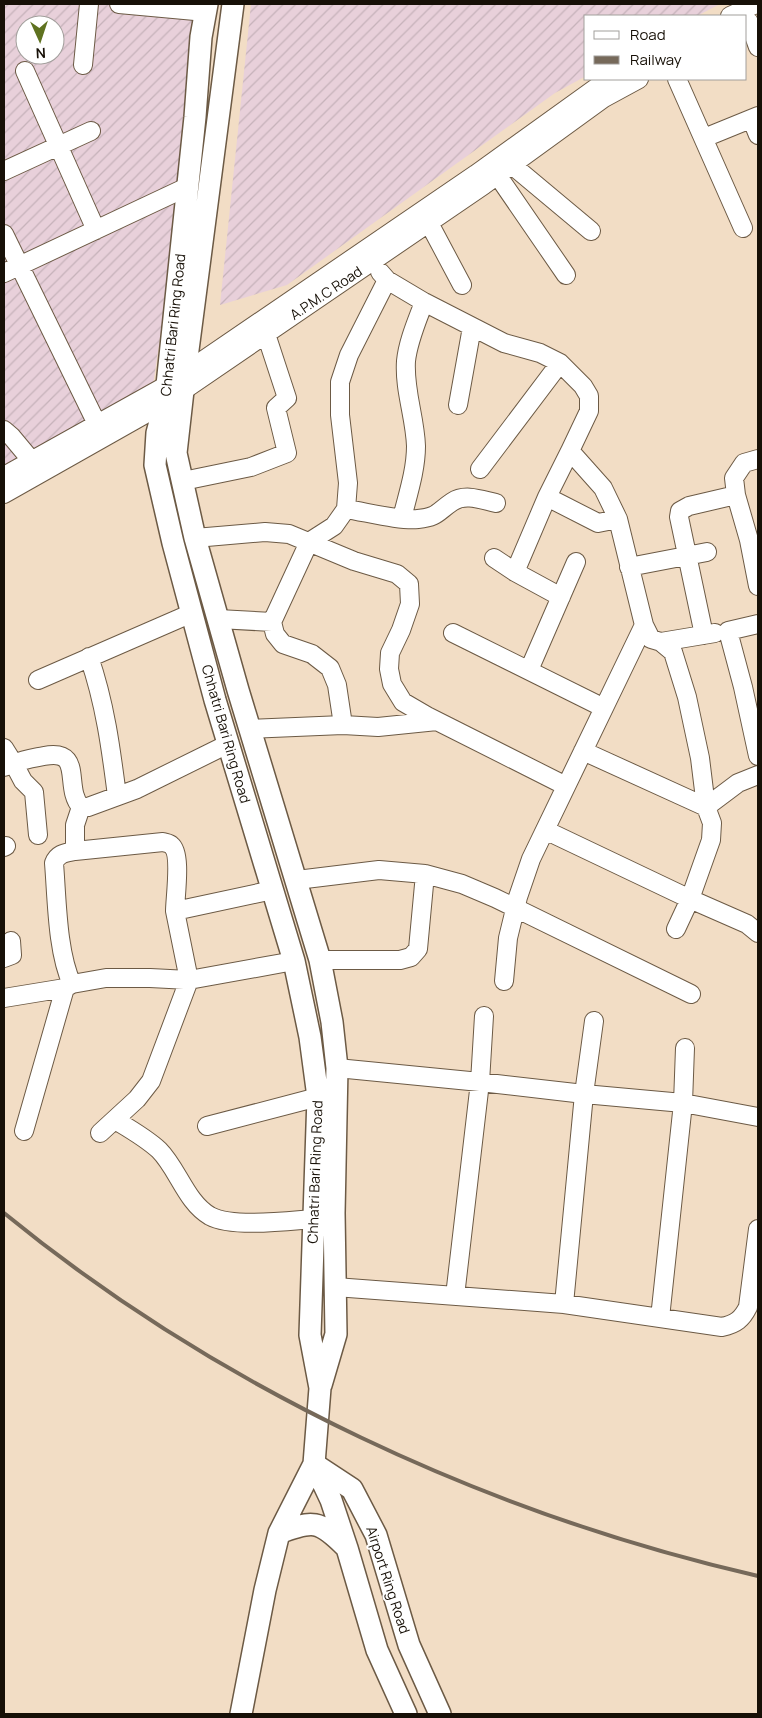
<svg xmlns="http://www.w3.org/2000/svg" width="762" height="1718" viewBox="0 0 762 1718" font-family="Manrope,sans-serif">
	<style>
		.industrial { fill: url(#industrial-furrows); fill-rule: evenodd }
		.lines { fill: none; stroke-linecap: round; stroke-linejoin: round }
		.minor-casing { stroke: #6c5a45; stroke-width: 20 }
		.major-casing { stroke: #6c5a45; stroke-width: 24 }
		.minor { stroke: #fff; stroke-width: 18 }
		.major { stroke: #fff; stroke-width: 21 }
		.rail { stroke: #76695a; stroke-width: 4 }
		.labels { text-anchor: middle; stroke-width: 4; stroke-linejoin: round; paint-order: stroke }
		.street-label { font-size: 14px; fill: #171007; stroke: #fff }
	</style>
	<defs>
		<pattern id="industrial-furrows" width="10" height="10" patternUnits="userSpaceOnUse" patternTransform="scale(1.25)"><rect width="10" height="10" fill="#e8d0da"/><path d="M-1 1l2-2M0 10L10 0M9 11l2-2" fill="none" stroke="#c6b2ba"/></pattern>
	</defs>
	<rect width="100%" height="100%" fill="#f2ddc5"/>
	<path class="industrial" d="M4,4h196l-22,213 -26,175 -148,78zM25,25h30v30h-30z
		M251,4h469l-23,12h-111v60l-31,17 -268,192 -67,20z"/>
	<g class="lines">
		<defs>
			<path id="minor" d="M119,4l87,8
				M730,16l26,-12
				M749,22l9,25
				M83,65l6,-61
				M25,71l71,159
				M677,79l66,149
				M752,120l6,15
				M704,138l54,-22
				M512,165l79,66
				M4,171l87,-40
				M498,176l68,99
				M429,223l33,62
				M4,234l93,190
				M4,273l183,-86
				M387,280l37,22 80,41 36,10 20,10 23,23 6,10v15l-19,40 33,37 15,31 26,106 7,14 10,3 12,10 14,45 13,61 6,49
				M458,405l14,-78
				M4,430l7,6 20,24
				M758,459l-14,4 -10,15 2,17 13,45 9,46
				M480,469l80,-106
				M4,476l163,-91 309,-211 121,-87 14,-8
				M183,481l68,-14 36,-14 -11,-45 11,-10 -21,-64
				M4,494l161,-91 319,-218 120,-87 35,-19
				M547,497l51,26 20,-4
				M346,509c20,3 54,12 72,10 20,-2 19,-7 34,-17 13,-9 30,-2 44,1
				M402,518c6,-24 14,-48 14,-72 -1,-29 -12,-56 -10,-85 2,-20 11,-40 18,-59
				M195,538l70,-6 24,2 65,27 43,13 12,10 1,20 -9,26 -11,23 -1,16 3,15 11,18 24,14 139,70
				M494,558l21,14 46,25
				M629,567l78,-15
				M515,572l32,-75 23,-46
				M218,619l54,3 3,12 8,10 29,10 18,14 7,17 6,40
				M272,622l37,-80 25,-16 12,-17 2,-26 -8,-68v-33l9,-27 38,-75 -7,-8
				M758,624l-30,7 15,56 15,69
				M453,633l151,75
				M704,635l-25,-118 1,-6 9,-5 47,-11
				M661,642l54,-9
				M89,657c16,46 22,92 28,139
				M529,670l47,-108
				M38,680l154,-67
				M250,729l93,-4 35,2 59,-6
				M4,748l10,16c10,-5 20,-6 30,-8 41,-8 19,32 37,51h7l49,-18 91,-45
				M583,751l123,56
				M4,767l10,-3 9,17 11,11 4,43
				M545,830l145,69 57,25 11,9
				M4,847l2,-1
				M75,851l88,-9c3,1 6,1 8,3 11,8 4,53 4,66
				M297,880l82,-10 46,4 37,10 33,14 196,96
				M676,929l14,-30 21,-59 1,-17 -6,-16 32,-24 20,-8
				M4,958l8,-3 -1,-14
				M320,960h80l11,-3 7,-8 7,-75
				M504,981l4,-43 10,-41 13,-38 113,-234
				M72,984c-15,-32 -15,-85 -18,-121 4,-10 12,-10 21,-12v-26l6,-18
				M4,998l61,-10 7,-4 34,-6h44l39,2 105,-19
				M337,1068l143,14 104,12 99,9 75,14
				M115,1120c15,9 31,18 44,30 19,19 27,52 51,66 22,12 77,5 103,3
				M207,1126l111,-29
				M24,1131l41,-143
				M100,1133l37,-34 14,-18 38,-101 -14,-69 98,-21
				M335,1287l229,17 158,23c14,-3 20,-8 26,-20l10,-78
				M455,1296l25,-214 4,-66
				M564,1304l20,-210 10,-73
				M660,1318l23,-215 2,-55"/>
			<path id="major" d="M207,4l-6,33 -6,80 -28,268 -2,18 -8,30 -2,32 18,78 42,157 79,261 16,76 8,60 -8,238 10,53 -6,76 -35,69 -14,57 -24,124
				M233,4l-48,369 -9,80 19,85 43,152 82,270 12,62 5,46 -3,145 2,121 -15,51
				M314,1464l38,25 24,46 33,110 31,69
				M314,1464l17,36 16,48 30,102 29,64
				M279,1533c34,-13 40,-13 66,13"/>
		</defs>
		<use href="#minor" class="minor-casing"/>
		<use href="#major" class="major-casing"/>
		<use href="#minor" class="minor"/>
		<use href="#major" class="major"/>
		<path class="rail" d="M4,1213c215,176 484,301 754,363"/>
	</g>
	<g class="labels">
		<g class="street-label">
			<text transform="translate(326 293) rotate(-34)" y="5">A.P.M.C Road</text>
			<text transform="translate(173 325) rotate(-84)" y="5">Chhatri Bari Ring Road</text>
			<text transform="translate(226 734) rotate(74)" y="5">Chhatri Bari Ring Road</text>
			<text transform="translate(315 1172) rotate(-88)" y="5">Chhatri Bari Ring Road</text>
			<text transform="translate(388 1580) rotate(72)" y="5">Airport Ring Road</text>
		</g>
	</g>
	<rect width="762" height="1718" fill="none" stroke="#171007" stroke-width="10"/>
	<rect x="584" y="15" width="162" height="65" fill="#ffffff" stroke="#a29f9c"/>
	<rect x="594" y="31" width="25" height="8" fill="#ffffff" stroke="#a29f9c"/>
	<text x="630" y="40" font-size="15" fill="#171007">Road</text>
	<rect x="594" y="56" width="25" height="8" fill="#76695a" stroke="#a29f9c"/>
	<text x="630" y="65" font-size="15" fill="#171007">Railway</text>
	<g transform="translate(40 40) rotate(177)"><circle r="24" fill="#ffffff" stroke="#a29f9c"/>
	<path d="M0-4L9 19L0 12L-9 19Z" fill="#5f7220"/>
	<text y="-8" font-size="14" font-weight="bold" text-anchor="middle" fill="#171007">N</text>
	</g>
</svg>
